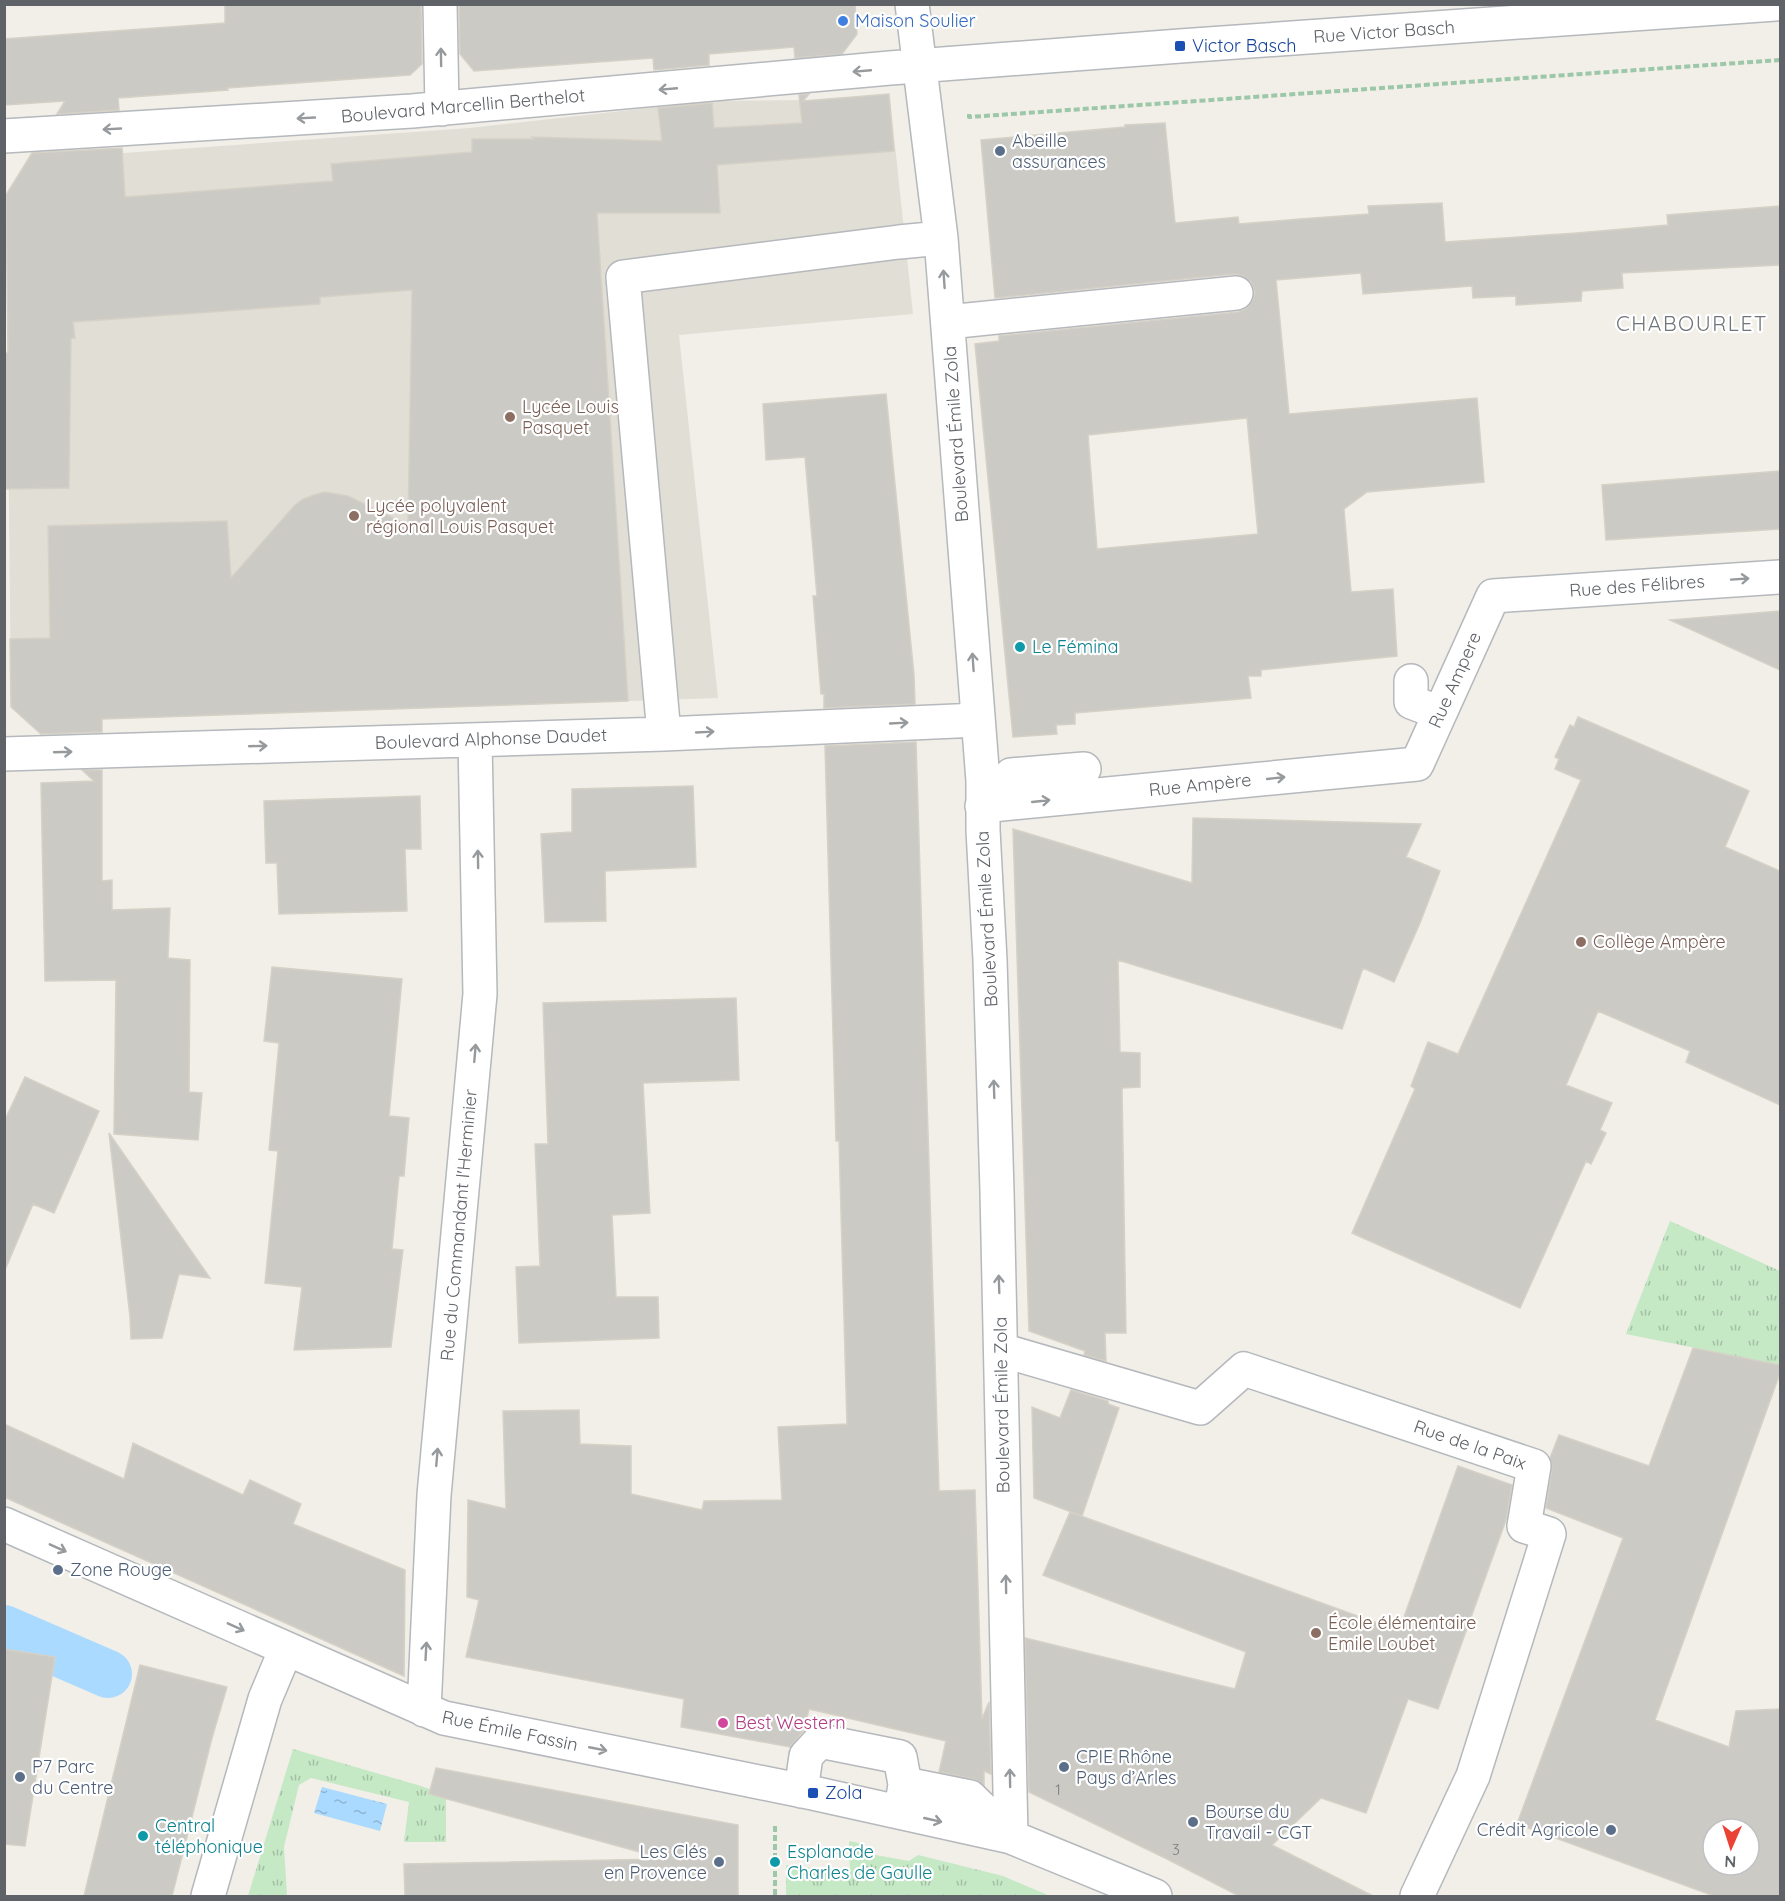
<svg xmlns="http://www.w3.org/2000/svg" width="1785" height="1901" viewBox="0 0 1785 1901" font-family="Quicksand,sans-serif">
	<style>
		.education { fill: #e1ded6 }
		.grass { fill: url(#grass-tufts) }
		.water { fill: url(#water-ripples) }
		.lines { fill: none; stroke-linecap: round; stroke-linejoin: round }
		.canal { stroke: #aadaff; stroke-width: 48 }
		.building { fill: #cccac5; stroke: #d6d1c6; stroke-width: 1.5; fill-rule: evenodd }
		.minor-casing { stroke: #b5b8bc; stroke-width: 36 }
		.path { stroke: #9cc7a9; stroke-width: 4; stroke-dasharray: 6 3; stroke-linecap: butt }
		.minor { stroke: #fff; stroke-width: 33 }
		.oneway { stroke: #979a9d }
		.shop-dot { fill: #3f7fe0; stroke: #fff; stroke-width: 2 }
		.transit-dot { fill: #1a4fb4; stroke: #fff; stroke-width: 2 }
		.service-dot { fill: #5c6f8a; stroke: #fff; stroke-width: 2 }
		.education-dot { fill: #8d6e63; stroke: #fff; stroke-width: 2 }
		.culture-dot { fill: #0f9aa8; stroke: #fff; stroke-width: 2 }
		.hotel-dot { fill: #d1479c; stroke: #fff; stroke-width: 2 }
		.labels { text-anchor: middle; stroke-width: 4.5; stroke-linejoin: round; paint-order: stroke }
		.number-label { font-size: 15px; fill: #7a7d7f }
		.shop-label { font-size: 18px; fill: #366cbe; stroke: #fff; text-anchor: start }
		.street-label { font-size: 18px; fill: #5f6368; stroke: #fff }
		.transit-label { font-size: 18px; fill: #164399; stroke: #fff; text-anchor: start }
		.service-label { font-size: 18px; fill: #4e5e75; stroke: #fff; text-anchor: start }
		.education-label { font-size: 18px; fill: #785e54; stroke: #fff; text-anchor: start }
		.culture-label { font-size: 18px; fill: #0d838f; stroke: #fff; text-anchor: start }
		.hotel-label { font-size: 18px; fill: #b23c85; stroke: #fff; text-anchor: start }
		.quarter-label { font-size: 21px; letter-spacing: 1.5px; fill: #70757a; stroke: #fff }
	</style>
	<defs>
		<pattern id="grass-tufts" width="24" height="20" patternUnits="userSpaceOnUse" patternTransform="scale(1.5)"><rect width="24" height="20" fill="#c5e8c5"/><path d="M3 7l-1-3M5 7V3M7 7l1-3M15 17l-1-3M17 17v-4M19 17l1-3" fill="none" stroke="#a3c0a4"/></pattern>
		<pattern id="water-ripples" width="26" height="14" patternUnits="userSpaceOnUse" patternTransform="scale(1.5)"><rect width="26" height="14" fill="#aadaff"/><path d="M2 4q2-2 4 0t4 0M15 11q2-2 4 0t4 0" fill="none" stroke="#8eb4d2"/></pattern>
	</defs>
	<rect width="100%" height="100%" fill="#f1efe8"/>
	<path class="education" d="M890,99l23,215 -234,21 39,363 -691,24 -16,-15 -5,-512 20,-32 98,-10 345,-25 242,-27z"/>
	<path class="grass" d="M1670,1221l110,50v94l-154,-31z
		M293,1749l128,37 25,9v47h-42l5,-40 -98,-24 -12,7 -15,62 3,49h-39z
		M849,1841l10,2 11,11 39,7 9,-6 85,21 47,20h-264v-31l64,7z"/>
	<path class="water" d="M322,1787l65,17 -7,27 -66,-18z"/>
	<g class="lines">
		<path class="canal" d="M4,1629l104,45"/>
	</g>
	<path class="building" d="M225,4h196l1,60 -12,11 -183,13 1,2 -110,8 1,12 -62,4 8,-13 -60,4 -1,-66 221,-16z
		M459,4h396l2,30 -15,20 -47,4 -1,-11 -85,7v11l-55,5 -1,-12 -179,13 -14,-17z
		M809,94l-6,7 86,-7 5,57 -177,14 3,48h-123l31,488 -526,18v13l-61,2 -30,-27 -1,-68 40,-1 -2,-112 179,-5 4,57 63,-72 9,-7 11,-4 11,-3 23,4 60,29 4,-235 -92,7v7l-247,18 2,16h-4l-2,150 -65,1v-136h4l-2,-158 26,-42 90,-5 3,49 208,-16 -2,-17 141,-12v-13h62l-2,-2 130,4 -4,-33 54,-5 2,25 88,-5 -3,-28z
		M1165,123l10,100 63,-6 1,7 61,-5 69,-5 -1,-8 74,-3 3,39 132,-9 91,-8 -1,-10 113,-9v59l-158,8 1,15 -41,3 -1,10 -65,4v-9l-43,2 -1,-12 -109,8 -2,-21 -85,7 13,134 188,-16 7,84 -117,10 -23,17 7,83 42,-3 4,67 -136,14v6h-13l3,22 -176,15v11l-19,1 1,9 -44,3 -38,-393 24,-3v-5l239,-24 9,-4 6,-8 2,-8 -4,-10 -8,-6 -9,-2 -239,24 -14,-158 144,-13v-2zM1247,418l11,116 -161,15 -9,-114z
		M886,394l28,281 1,29 -91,4v-14h-3l-8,-98h4l-12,-139 -39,3 -3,-56z
		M1780,471v58l-174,11 -4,-55z
		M1780,611v59l-110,-50z
		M1578,717l171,74 -24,56 55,24v234l-94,-43 4,-11 -92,-40 -32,74 46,18 -12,27 6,3 -15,31 -5,-3 -66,147 -168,-75 63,-144 -4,-3 17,-44 30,12 123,-274 -26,-11 4,-10 -4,-2 15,-32 4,2z
		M916,742l23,749 36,-1 7,229 7,-17 2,72 -7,-3v14l-10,-6 -35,-7 7,-31 -137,-32 -5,21 -14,17 -109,-20 3,-28 -218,-42 13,-57 -12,-3 1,-97 38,9 -3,-98 76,-1 1,34 51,2v48l71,16 2,-9 78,-1 -4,-73 69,-3 -8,-283h-3l-11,-395z
		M82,770h20v111l10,-1v30l58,-2 -2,50 22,2 -1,132 13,1 -4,47 -84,-6 2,-154 -71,1 -4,-198 53,-2z
		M693,786l3,81 -91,4 1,50 -61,1 -4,-88 31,-2v-43z
		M420,796l1,53h-16l2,62 -128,3 -2,-51h-11l-2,-62z
		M1193,818l228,6 -15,33 34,14 -20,52 -26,59 -31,-14 -21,61 -224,-69 2,92 20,1v34l-18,1 4,245h-21l1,28 -22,-6 1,-4 -56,-20 -16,-502 179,54z
		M272,967l130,12 -13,137 20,2 -5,58h-5l-7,73 11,1 -12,97 -97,3 8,-63 -37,-4 13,-132 -9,-1 10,-107 -15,-2z
		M736,998l3,82 -96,3 7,130 -38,2 4,82h42l1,41 -140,5 -3,-76 24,-1 -5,-122h13l-5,-141z
		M25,1077l74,34 -45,102 -21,-9 -28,66 -1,-148z
		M109,1133l101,145 -31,-4 -17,64 -31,1 -1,-22z
		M1693,1348l87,17v8l-125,347 74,27 7,-36 44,-2v187h-66l-197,-72 106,-286 -77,-30 6,-39 -2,-11 9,-23 90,31zM1713,1829h36v36h-36z
		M1071,1390l37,11v3l11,4 -37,108 -48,-18 -2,-91 28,11z
		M4,1424l120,55 9,-36 110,52 7,-15 51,24 -8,20 112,46 -1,106 -400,-179z
		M1458,1466l54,19 -6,35 -68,189 -30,-10 -42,114 -45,-15 -49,47 101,51h-134l-72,-37 -138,-67 -4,-154 210,51 11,-37 -203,-77 27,-63 329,119z
		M4,1649l51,8 -30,189 -21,-2z
		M140,1665l87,22 -15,51 -40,158h-88z
		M436,1768l302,57v71h-333l-1,-32 261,-5 -236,-65z"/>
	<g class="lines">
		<defs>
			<path id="minor" d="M440,4l2,105
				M912,4l29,234 42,543v49l7,130 7,231 14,646
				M4,136l408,-25 478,-43 290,-22 595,-42
				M948,322l288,-29
				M1411,681v21l29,11
				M664,734l-41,-457 276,-35 42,-4
				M4,754l660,-20 314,-14
				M982,806l435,-42 76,-168 287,-19
				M982,806l29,-31 73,-6
				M1001,1350l199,58 44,-39 290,97 -10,60 25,8 -76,242 -56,120
				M4,1524l440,194 369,75 198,44 144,59
				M424,1710l10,-215 46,-501 -5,-254
				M905,1784l65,13 41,40
				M801,1791l5,-35 14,-15 80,16 5,27 -4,28
				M208,1896l57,-197 21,-50"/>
		</defs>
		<use href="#minor" class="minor-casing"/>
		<path class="path" d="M969,114v3l811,-57
			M775,1826v70"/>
		<use href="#minor" class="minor"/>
	</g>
	<defs><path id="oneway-shaft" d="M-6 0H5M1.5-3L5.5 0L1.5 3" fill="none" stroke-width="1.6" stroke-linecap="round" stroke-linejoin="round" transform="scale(1.5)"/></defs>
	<g class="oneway">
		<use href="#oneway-shaft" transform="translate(441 57) rotate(-91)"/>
		<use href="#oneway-shaft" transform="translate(862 71) rotate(175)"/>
		<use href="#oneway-shaft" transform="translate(668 89) rotate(175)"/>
		<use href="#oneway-shaft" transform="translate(306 118) rotate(177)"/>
		<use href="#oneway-shaft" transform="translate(112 129) rotate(177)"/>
		<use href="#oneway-shaft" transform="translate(944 279) rotate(-94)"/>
		<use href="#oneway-shaft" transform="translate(1740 579) rotate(-4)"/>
		<use href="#oneway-shaft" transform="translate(973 662) rotate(-94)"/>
		<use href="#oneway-shaft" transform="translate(899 723) rotate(-3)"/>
		<use href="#oneway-shaft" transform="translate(705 732) rotate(-3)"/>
		<use href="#oneway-shaft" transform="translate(258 746) rotate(-2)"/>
		<use href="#oneway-shaft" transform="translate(63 752) rotate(-2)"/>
		<use href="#oneway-shaft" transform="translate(1276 778) rotate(-6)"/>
		<use href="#oneway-shaft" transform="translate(1041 801) rotate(-6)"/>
		<use href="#oneway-shaft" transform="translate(478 859) rotate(-91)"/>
		<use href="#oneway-shaft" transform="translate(475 1053) rotate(-85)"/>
		<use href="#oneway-shaft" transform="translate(994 1089) rotate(-92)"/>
		<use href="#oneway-shaft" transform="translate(999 1284) rotate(-92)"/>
		<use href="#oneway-shaft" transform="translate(437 1457) rotate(-85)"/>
		<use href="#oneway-shaft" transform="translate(58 1548) rotate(24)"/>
		<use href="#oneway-shaft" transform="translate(1006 1584) rotate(-91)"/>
		<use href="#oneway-shaft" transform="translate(236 1627) rotate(24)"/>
		<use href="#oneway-shaft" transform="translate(426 1651) rotate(-87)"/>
		<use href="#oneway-shaft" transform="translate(598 1749) rotate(11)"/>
		<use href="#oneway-shaft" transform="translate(1010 1778) rotate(-91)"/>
		<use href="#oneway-shaft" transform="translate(933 1820) rotate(13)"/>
	</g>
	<circle class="shop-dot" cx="843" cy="21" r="6"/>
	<g class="transit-dot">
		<rect x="1174" y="40" width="12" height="12" rx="3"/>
		<rect x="807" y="1787" width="12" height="12" rx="3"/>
	</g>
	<g class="service-dot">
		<circle cx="1000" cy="151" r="6"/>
		<circle cx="58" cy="1570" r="6"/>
		<circle cx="1064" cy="1767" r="6"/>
		<circle cx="20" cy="1777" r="6"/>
		<circle cx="1193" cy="1822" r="6"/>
		<circle cx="1611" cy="1830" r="6"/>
		<circle cx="719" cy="1862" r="6"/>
	</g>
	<g class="education-dot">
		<circle cx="510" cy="417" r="6"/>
		<circle cx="354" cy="516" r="6"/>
		<circle cx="1581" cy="942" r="6"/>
		<circle cx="1316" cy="1633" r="6"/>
	</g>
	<g class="culture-dot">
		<circle cx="1020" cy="647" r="6"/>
		<circle cx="143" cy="1836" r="6"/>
		<circle cx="775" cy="1862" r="6"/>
	</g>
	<circle class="hotel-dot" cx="723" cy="1723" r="6"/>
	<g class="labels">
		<g class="number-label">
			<text x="1058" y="1795">1</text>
			<text x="1176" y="1855">3</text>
		</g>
		<g class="shop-label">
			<text x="855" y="27">Maison Soulier</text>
		</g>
		<g class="street-label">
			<text transform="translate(1384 32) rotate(-4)" y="6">Rue Victor Basch</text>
			<text transform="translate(463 106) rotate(-5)" y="6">Boulevard Marcellin Berthelot</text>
			<text transform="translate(956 434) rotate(-94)" y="6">Boulevard Émile Zola</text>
			<text transform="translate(1637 586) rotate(-4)" y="6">Rue des Félibres</text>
			<text transform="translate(1455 680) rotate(-66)" y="6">Rue Ampere</text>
			<text transform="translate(491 739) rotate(-2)" y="6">Boulevard Alphonse Daudet</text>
			<text transform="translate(1200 785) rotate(-6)" y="6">Rue Ampère</text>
			<text transform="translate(987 919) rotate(-93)" y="6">Boulevard Émile Zola</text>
			<text transform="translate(459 1225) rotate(-85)" y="6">Rue du Commandant l'Herminier</text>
			<text transform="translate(1002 1405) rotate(-91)" y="6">Boulevard Émile Zola</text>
			<text transform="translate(1470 1445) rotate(19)" y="6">Rue de la Paix</text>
			<text transform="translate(510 1731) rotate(12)" y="6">Rue Émile Fassin</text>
		</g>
		<g class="transit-label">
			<text x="1192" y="52">Victor Basch</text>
			<text x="825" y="1799">Zola</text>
		</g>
		<g class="service-label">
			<text x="1012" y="147">Abeille<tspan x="1012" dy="21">assurances</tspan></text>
			<text x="70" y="1576">Zone Rouge</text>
			<text x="1076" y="1763">CPIE Rhône<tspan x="1076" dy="21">Pays d’Arles</tspan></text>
			<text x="32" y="1773">P7 Parc<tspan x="32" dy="21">du Centre</tspan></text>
			<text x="1205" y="1818">Bourse du<tspan x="1205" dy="21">Travail - CGT</tspan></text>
			<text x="1599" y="1836" text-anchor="end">Crédit Agricole</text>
			<text x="707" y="1858" text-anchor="end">Les Clés<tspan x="707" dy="21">en Provence</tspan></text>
		</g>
		<g class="education-label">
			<text x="522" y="413">Lycée Louis<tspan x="522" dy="21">Pasquet</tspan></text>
			<text x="366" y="512">Lycée polyvalent<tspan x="366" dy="21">régional Louis Pasquet</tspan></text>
			<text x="1593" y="948">Collège Ampère</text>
			<text x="1328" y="1629">École élémentaire<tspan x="1328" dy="21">Emile Loubet</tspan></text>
		</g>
		<g class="culture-label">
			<text x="1032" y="653">Le Fémina</text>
			<text x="155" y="1832">Central<tspan x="155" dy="21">téléphonique</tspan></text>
			<text x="787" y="1858">Esplanade<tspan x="787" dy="21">Charles de Gaulle</tspan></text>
		</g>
		<g class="hotel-label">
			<text x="735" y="1729">Best Western</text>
		</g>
		<g class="quarter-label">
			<text x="1692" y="331">CHABOURLET</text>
		</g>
	</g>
	<rect width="1785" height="1901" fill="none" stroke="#5f6368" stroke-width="12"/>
	<g transform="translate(1731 1847) rotate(183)"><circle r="28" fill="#ffffff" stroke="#bfc1c3" stroke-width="1.5"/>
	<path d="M0-4.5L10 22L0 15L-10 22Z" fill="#ea4335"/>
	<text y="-9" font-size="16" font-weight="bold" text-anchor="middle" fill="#5f6368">N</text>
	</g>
</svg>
